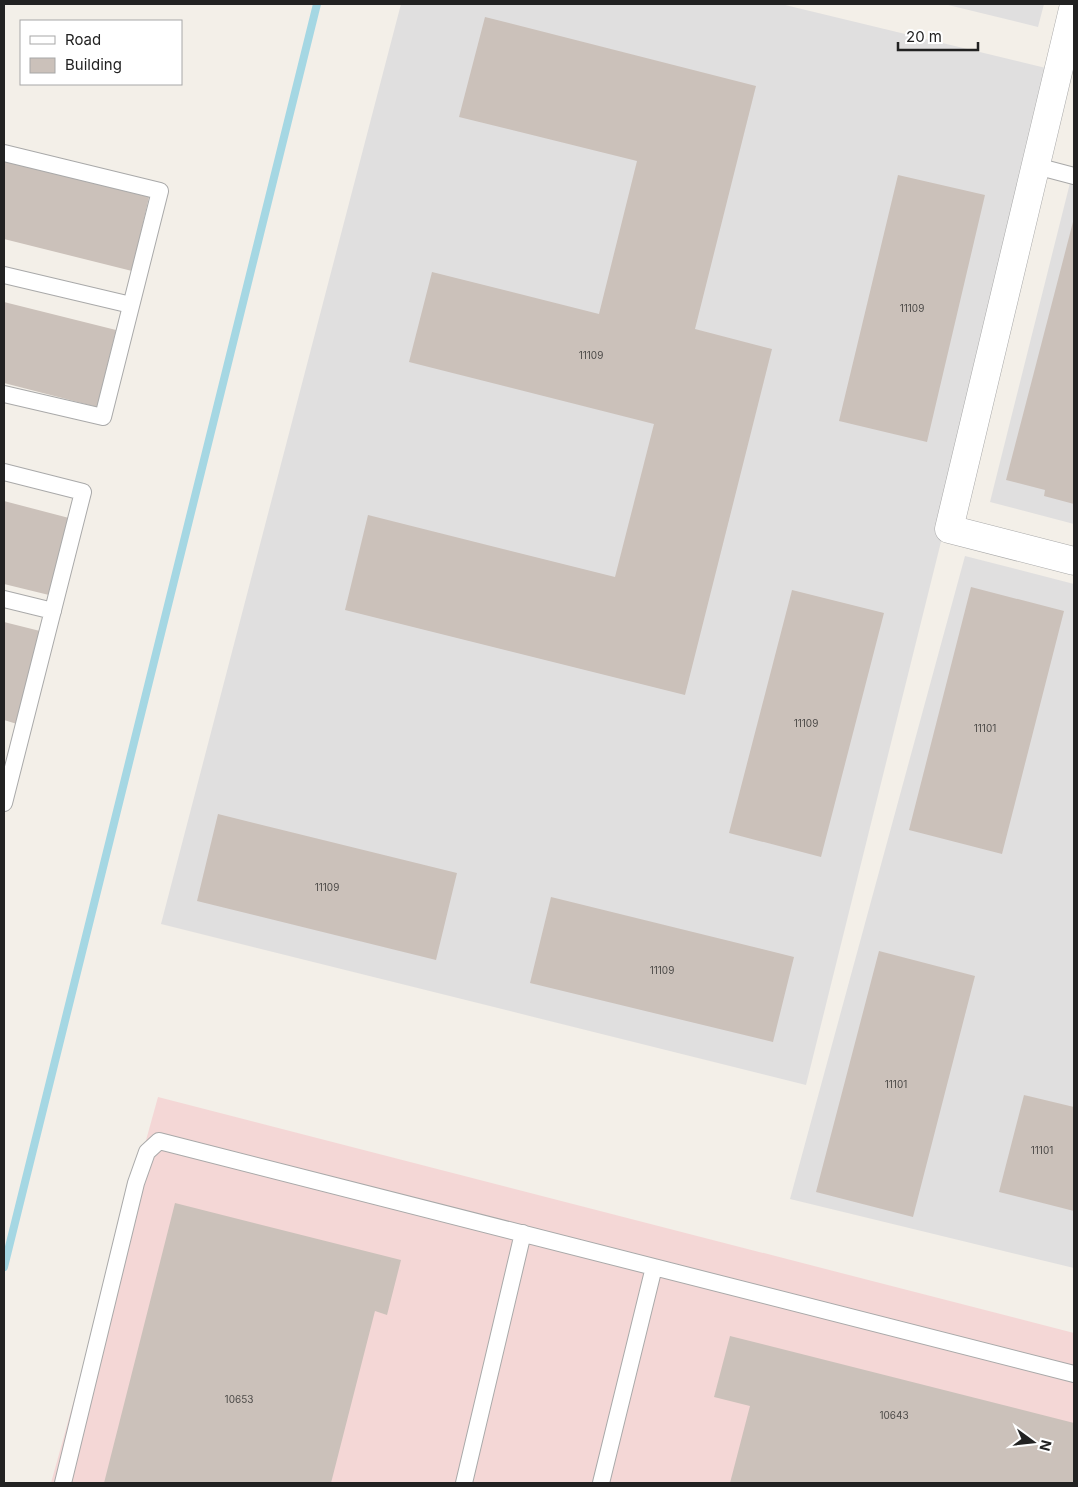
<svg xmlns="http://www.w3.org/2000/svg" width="1078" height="1487" viewBox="0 0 1078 1487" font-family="Inter,sans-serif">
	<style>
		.residential { fill: #e0dfdf }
		.commercial { fill: #f4d7d6 }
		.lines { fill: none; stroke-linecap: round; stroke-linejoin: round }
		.stream { stroke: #a5d7e3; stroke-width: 8 }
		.building { fill: #cbc1ba }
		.service-casing { stroke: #a9a9a9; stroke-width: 18 }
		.minor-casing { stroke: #a9a9a9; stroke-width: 29 }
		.service { stroke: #fff; stroke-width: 16 }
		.minor { stroke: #fff; stroke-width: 28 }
		.labels { text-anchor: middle; stroke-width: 4.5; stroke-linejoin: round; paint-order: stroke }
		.number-label { font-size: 10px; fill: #4c4a48 }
	</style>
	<rect width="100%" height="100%" fill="#f3efe8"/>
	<path class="residential" d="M401,4h380l277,67 -252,1014 -645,-161z
		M944,4h100l-6,23z
		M1074,167v357l-84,-22z
		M965,556l109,28v684l-284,-69z"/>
	<path class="commercial" d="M158,1097l916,236v150h-1023z"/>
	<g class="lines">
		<path class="stream" d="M4,1267l313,-1263"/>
	</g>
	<path class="building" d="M485,17l271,69 -61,243 77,20 -87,346 -340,-85 23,-95 247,62 39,-153 -245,-62 23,-90 167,42 38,-153 -178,-44z
		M4,161l145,36 -17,74 -128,-32z
		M898,175l87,20 -58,247 -88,-21z
		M1074,218v286l-30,-8 1,-6 -39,-10z
		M4,302l112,28 -19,77 -93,-24z
		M4,501l65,17 -20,77 -45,-11z
		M971,587l93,24 -62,243 -93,-24z
		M792,590l92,23 -63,244 -92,-24z
		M4,622l36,9 -23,93 -13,-4z
		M218,814l239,59 -21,87 -239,-59z
		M551,897l243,60 -21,85 -243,-59z
		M879,951l96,25 -62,241 -97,-25z
		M1024,1095l50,12v104l-75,-19z
		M175,1203l226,57 -14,55 -12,-4 -44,172h-227z
		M730,1336l344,87v60h-344l20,-77 -36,-9z"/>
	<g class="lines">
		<defs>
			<path id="service" d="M4,153l156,38 -57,226 -99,-23
				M1036,166l38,10
				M4,275l127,30
				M4,472l79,20 -79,311
				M4,599l49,12
				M63,1483l73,-300 11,-31 12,-11 915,233
				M464,1483l59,-250
				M601,1483l53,-216"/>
			<path id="minor" d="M1074,5l-125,524 125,32"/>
		</defs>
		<use href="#service" class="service-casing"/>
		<use href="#minor" class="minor-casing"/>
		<use href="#service" class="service"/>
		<use href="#minor" class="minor"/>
	</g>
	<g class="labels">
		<g class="number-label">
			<text x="912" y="312">11109</text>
			<text x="591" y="359">11109</text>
			<text x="806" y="727">11109</text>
			<text x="985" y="732">11101</text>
			<text x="327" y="891">11109</text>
			<text x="662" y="974">11109</text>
			<text x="896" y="1088">11101</text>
			<text x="1042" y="1154">11101</text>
			<text x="239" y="1403">10653</text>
			<text x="894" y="1419">10643</text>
		</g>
	</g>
	<rect width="1078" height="1487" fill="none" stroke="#222222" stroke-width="10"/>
	<rect x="20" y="20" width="162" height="65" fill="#ffffff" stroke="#a7a7a7"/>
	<rect x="30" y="36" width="25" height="8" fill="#ffffff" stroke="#a7a7a7"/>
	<text x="65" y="45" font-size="15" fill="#222222">Road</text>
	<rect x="30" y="58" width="25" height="15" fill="#cbc1ba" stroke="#a7a7a7"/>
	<text x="65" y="70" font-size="15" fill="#222222">Building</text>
	<g transform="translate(1033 1442) rotate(105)" stroke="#ffffff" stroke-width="4" paint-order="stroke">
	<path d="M0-4L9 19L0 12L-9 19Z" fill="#222222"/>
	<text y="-8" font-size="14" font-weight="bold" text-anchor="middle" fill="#222222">N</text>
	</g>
	<path d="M898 42v8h80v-8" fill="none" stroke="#222222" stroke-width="2.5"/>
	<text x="906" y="42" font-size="15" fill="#222222" stroke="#ffffff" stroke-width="4" paint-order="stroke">20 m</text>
</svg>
